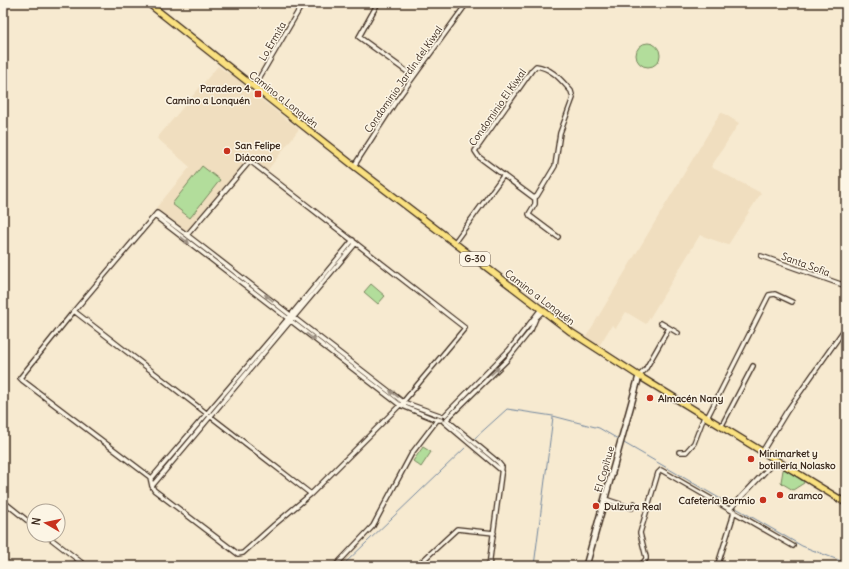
<svg xmlns="http://www.w3.org/2000/svg" width="849" height="569" viewBox="0 0 849 569" font-family="Delius,sans-serif">
	<style>
		.built { fill: #f0debf }
		.green { fill: #b2dd9b; stroke: #76845c }
		.lines { fill: none; stroke-linecap: round; stroke-linejoin: round }
		.stream { stroke: #73879e; stroke-width: 1 }
		.street-casing { stroke: #3b2a1e; stroke-width: 6 }
		.secondary-casing { stroke: #3b2a1e; stroke-width: 8 }
		.primary-casing { stroke: #3b2a1e; stroke-width: 8 }
		.street { stroke: #fcf5e5; stroke-width: 3.5 }
		.secondary { stroke: #fcf5e5; stroke-width: 5 }
		.primary { stroke: #fae180; stroke-width: 5.5 }
		.oneway { fill: #9c9082 }
		.poi-dot { fill: #c8321e; stroke: #fcf5e5; stroke-width: 1.5 }
		.labels { text-anchor: middle; stroke-width: 3; stroke-linejoin: round; paint-order: stroke }
		.shield { fill: #fcf5e5; stroke: #75675a; stroke-width: 1 }
		.shield-label { font-size: 9px; font-weight: bold; fill: #3b2a1e }
		.street-label { font-size: 10px; fill: #3b2a1e; stroke: #fcf5e5 }
		.poi-label { font-size: 10px; font-weight: bold; fill: #3b2a1e; stroke: #fcf5e5; text-anchor: start }
	</style>
	<rect width="100%" height="100%" fill="#f7ead0"/>
	<filter id="ink" filterUnits="userSpaceOnUse"><feTurbulence type="fractalNoise" baseFrequency=".025" numOctaves="2"/><feDisplacementMap in="SourceGraphic" scale="8" xChannelSelector="R" yChannelSelector="G"/><feConvolveMatrix kernelMatrix="1 2 1 2 8 2 1 2 1" color-interpolation-filters="sRGB"/></filter>
	<g filter="url(#ink)">
		<path class="built" d="M218,66l8,6 8,3 8,7 4,6 53,41 -32,42 -22,-17 -3,4 4,3 -59,71 -31,-24 34,-41 -33,-29z
			M721,112l18,11 -28,44 50,26 -33,52 -28,-10 -54,89 -20,-12 -10,16 -4,-3 -13,21 -13,-9z"/>
		<path class="green" d="M636 55a12 12 0 1 1 24 0a12 12 0 1 1-24 0Z
			M202,166l18,14 -30,38 -18,-14z
			M371,284l14,12 -7,8 -14,-12z
			M423,447l8,5 -10,15 -8,-6z
			M785,469l18,12 1,2 -11,7 -10,-6 -2,-2 2,-12z"/>
		<g class="lines">
			<path class="stream" d="M475,438l32,-29 46,7 46,12 19,11
				M624,443l107,62
				M736,508l66,38 44,17
				M342,566l124,-119
				M534,566l19,-149"/>
			<defs>
				<path id="street" d="M378,3l-19,34 54,39
					M536,66c16,2 25,14 35,25l2,7 -13,35 -5,33 -18,30 -3,2 -55,-41 -4,-6 57,-81z
					M254,87l49,-84
					M354,166l42,-65 71,-98
					M535,198v6l-6,10 1,2 28,21
					M155,216l245,189 37,15h4
					M187,235l63,-74 215,167 -62,74 -92,92 -37,31 -31,28 -5,1 -84,-64 -2,-4 -2,-9 -128,-97 -2,-2 54,-67 83,-98 30,22 216,167 39,14
					M454,243l49,-67
					M761,256l85,30
					M74,311l237,183
					M661,323l17,10
					M639,376l6,-6 24,-42
					M445,415l64,-65 32,-41
					M707,418l62,-123 6,-1 17,8
					M447,419l60,-59 24,-30 5,-12 7,-7
					M447,420l51,42 4,5 -13,99
					M444,422l58,49
					M721,427l32,-61
					M679,452h7l8,-9 10,-26
					M762,452l25,-41 59,-84
					M151,479l140,-164 62,-75
					M152,486l204,-243
					M605,499l27,9 2,-5
					M3,501l31,25
					M730,509l46,-49
					M46,535l40,31
					M718,564l14,-44 2,-9
					M641,565l5,-6v-2l-6,-24 18,-60 3,-3 132,76
					M335,566l38,-40 39,-73 26,-34
					M417,566l40,-37 37,4"/>
				<path id="secondary" d="M586,566l53,-190"/>
				<path id="primary" d="M148,3l206,163 217,166 68,44 207,127"/>
			</defs>
			<use href="#street" class="street-casing"/>
			<use href="#secondary" class="secondary-casing"/>
			<use href="#primary" class="primary-casing"/>
			<use href="#street" class="street"/>
			<use href="#secondary" class="secondary"/>
			<use href="#primary" class="primary"/>
		</g>
		<defs><path id="oneway-solid" d="M-6-.8H1V-3.2L6.5 0L1 3.2V.8H-6Z"/></defs>
		<g class="oneway">
			<use href="#oneway-solid" transform="translate(185 240) rotate(38)"/>
			<use href="#oneway-solid" transform="translate(269 298) rotate(-142)"/>
			<use href="#oneway-solid" transform="translate(311 337) rotate(37)"/>
			<use href="#oneway-solid" transform="translate(495 371) rotate(-44)"/>
			<use href="#oneway-solid" transform="translate(394 394) rotate(-142)"/>
		</g>
	</g>
	<g class="poi-dot">
		<rect x="254" y="90" width="8" height="8" rx="2"/>
		<circle cx="227" cy="151" r="4"/>
		<circle cx="650" cy="398" r="4"/>
		<circle cx="751" cy="459" r="4"/>
		<circle cx="780" cy="495" r="4"/>
		<circle cx="763" cy="500" r="4"/>
		<circle cx="596" cy="506" r="4"/>
	</g>
	<g class="labels">
		<rect class="shield" x="460" y="252" width="30" height="14" rx="3"/>
		<g class="shield-label">
			<text x="475" y="262">G-30</text>
		</g>
		<g class="street-label">
			<text transform="translate(272 41) rotate(-60)" y="4">Lo Ermita</text>
			<text transform="translate(403 79) rotate(-55)" y="4">Condominio Jardín del Kiwal</text>
			<text transform="translate(284 99) rotate(38)" y="4">Camino a Lonquén</text>
			<text transform="translate(497 107) rotate(-55)" y="4">Condominio El Kiwal</text>
			<text transform="translate(806 264) rotate(20)" y="4">Santa Sofia</text>
			<text transform="translate(540 297) rotate(37)" y="4">Camino a Lonquén</text>
			<text transform="translate(604 469) rotate(-74)" y="4">El Copihue</text>
		</g>
		<g class="poi-label">
			<text x="250" y="92" text-anchor="end">Paradero 4<tspan x="250" dy="12">Camino a Lonquén</tspan></text>
			<text x="235" y="149">San Felipe<tspan x="235" dy="12">Diácono</tspan></text>
			<text x="658" y="402">Almacén Nany</text>
			<text x="759" y="457">Minimarket y<tspan x="759" dy="12">botillería Nolasko</tspan></text>
			<text x="788" y="499">aramco</text>
			<text x="755" y="504" text-anchor="end">Cafetería Bormio</text>
			<text x="604" y="510">Dulzura Real</text>
		</g>
	</g>
	<rect width="849" height="569" fill="none" stroke="#fcf5e5" stroke-width="16"/>
	<rect x="8" y="8" width="833" height="553" fill="none" stroke="#3b2a1e" stroke-width="1.5" filter="url(#ink)"/>
	<g transform="translate(46 523) rotate(279)"><circle r="19" fill="#fcf5e5" stroke="#afa495"/>
	<path d="M0-3L7 15L0 10L-7 15Z" fill="#c8321e"/>
	<text y="-6" font-size="11" font-weight="bold" text-anchor="middle" fill="#3b2a1e">N</text>
	</g>
</svg>
